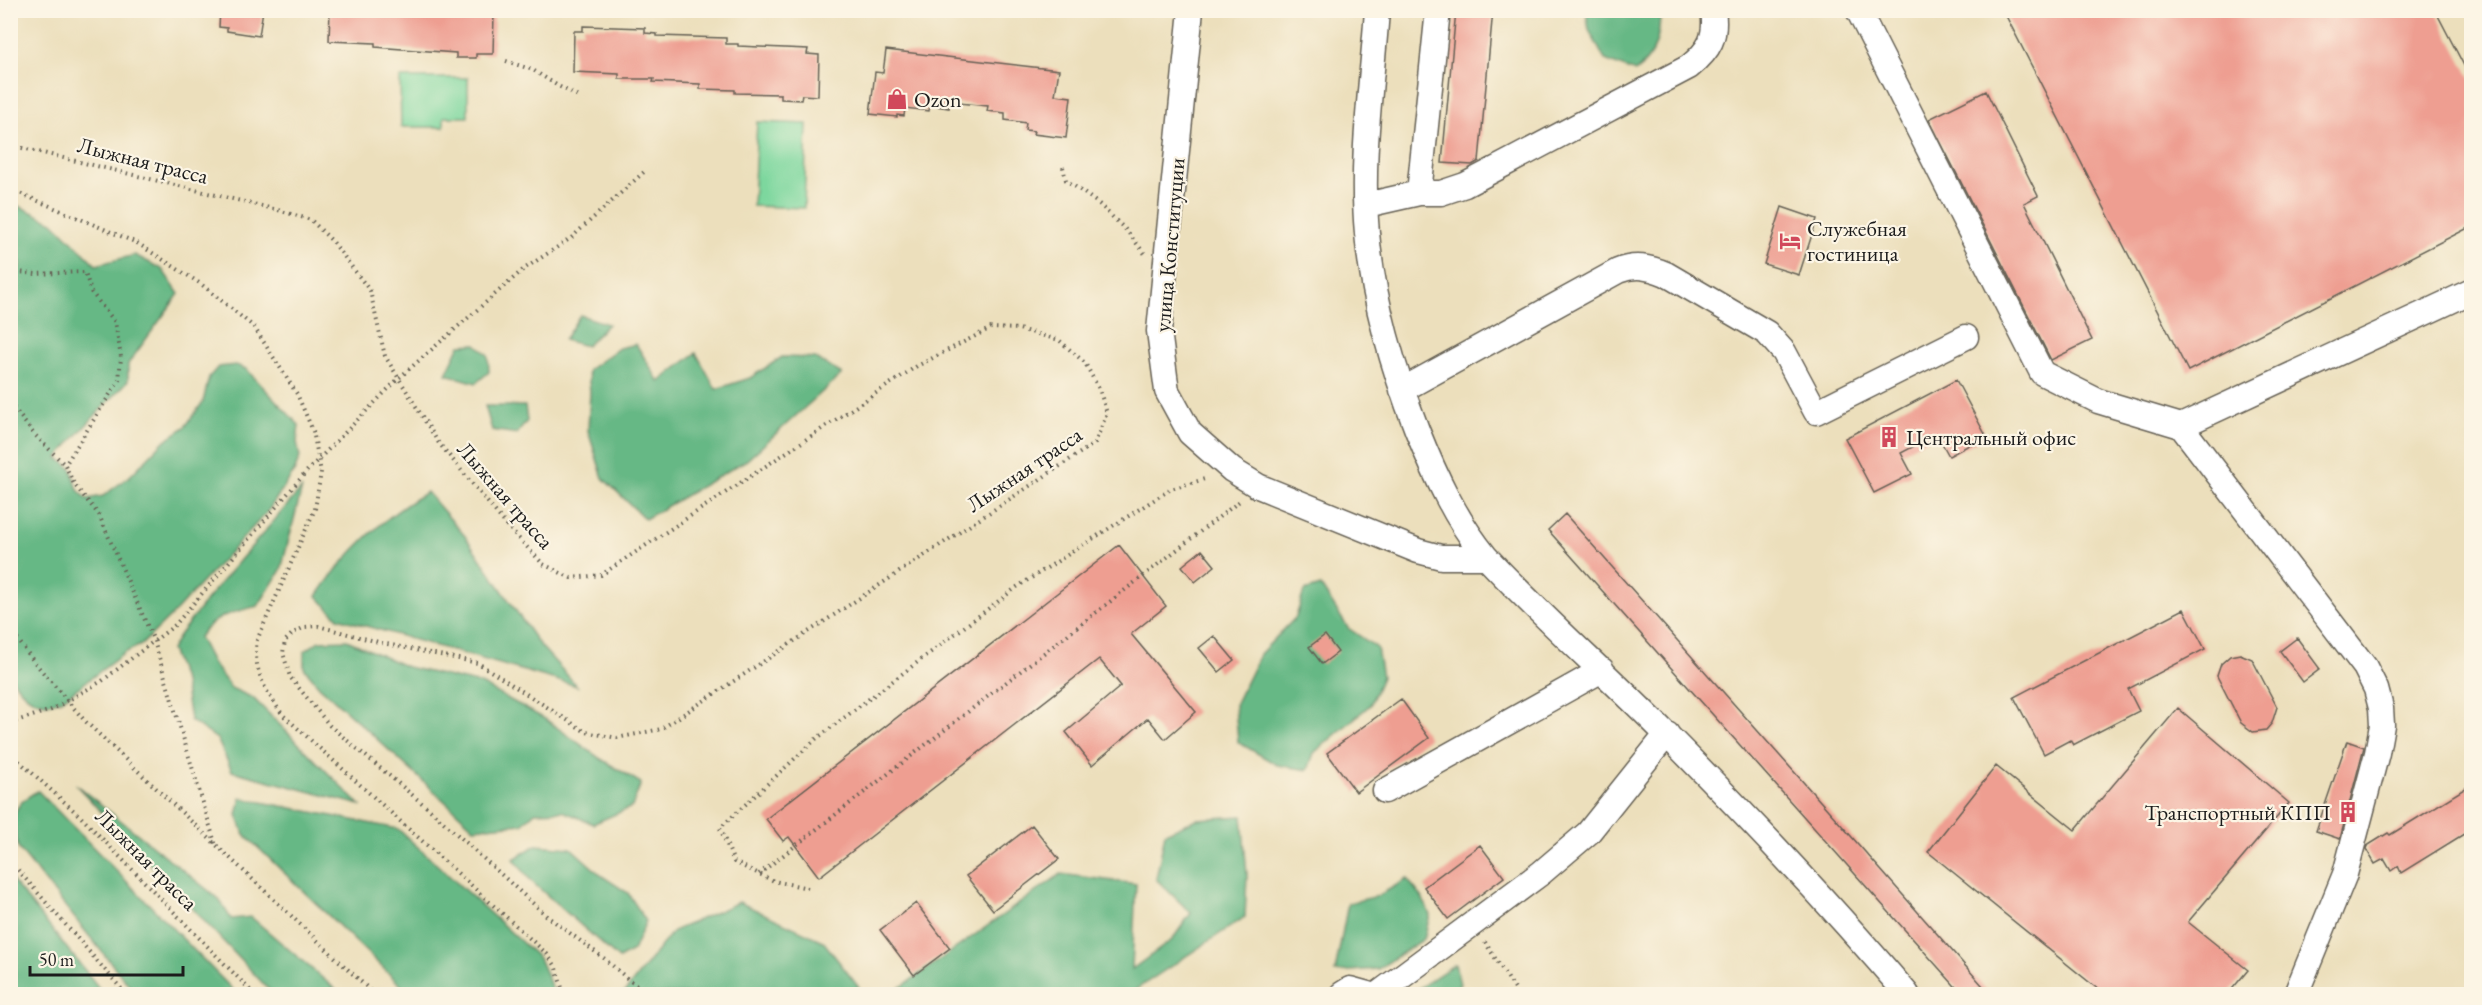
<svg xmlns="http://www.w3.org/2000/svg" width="2482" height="1005" viewBox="0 0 2482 1005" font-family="'EB Garamond',serif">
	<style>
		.green { fill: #7dd79e; stroke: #4c7a5d; stroke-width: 1.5 }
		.forest { fill: #66b885; stroke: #416a50; stroke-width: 1.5 }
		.building { fill: #ee9e91 }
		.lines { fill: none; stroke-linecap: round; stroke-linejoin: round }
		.minor-casing { stroke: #656054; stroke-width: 27 }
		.path { stroke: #656054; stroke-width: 4; stroke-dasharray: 1.5 4.5; stroke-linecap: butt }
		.minor { stroke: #fff; stroke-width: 24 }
		.labels { text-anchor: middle; stroke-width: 4.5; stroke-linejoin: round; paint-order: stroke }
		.poi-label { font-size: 22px; fill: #1c1c1c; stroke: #fcf5e5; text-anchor: start }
		.street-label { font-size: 22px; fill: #1c1c1c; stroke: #fcf5e5 }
	</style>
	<rect width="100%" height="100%" fill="#fcf5e5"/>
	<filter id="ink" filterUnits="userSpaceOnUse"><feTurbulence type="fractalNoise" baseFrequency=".0167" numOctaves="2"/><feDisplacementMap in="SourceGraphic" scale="12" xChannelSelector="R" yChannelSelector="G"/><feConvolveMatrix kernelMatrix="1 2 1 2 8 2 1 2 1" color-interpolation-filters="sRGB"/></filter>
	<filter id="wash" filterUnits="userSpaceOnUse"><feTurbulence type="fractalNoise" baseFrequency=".008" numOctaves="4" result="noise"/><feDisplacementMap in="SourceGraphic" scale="24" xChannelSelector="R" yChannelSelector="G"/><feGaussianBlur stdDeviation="1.35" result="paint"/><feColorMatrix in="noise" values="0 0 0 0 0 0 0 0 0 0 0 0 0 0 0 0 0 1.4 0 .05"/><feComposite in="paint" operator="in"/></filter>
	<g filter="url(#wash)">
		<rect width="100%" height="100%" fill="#ecdfbc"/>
		<path class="green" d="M400,78h68v39h-24v10h-43z
			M757,122l50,2 -3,84 -51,-2z"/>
		<path class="forest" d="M1586,11h74c0,25 -4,45 -25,61l-30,-12 -16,-30z
			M10,202l43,20 43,43 39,-10 27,14 17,25 -51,70v17c-10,11 -68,70 -70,77l13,10 7,22 9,9 16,-3 27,-20 35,-36 20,-13 18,-25 6,-25 9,-10 18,-2 10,4 53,56 -2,17 3,15 -6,15 -26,39 -94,102 -33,32 -15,7 -63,47c-24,11 -39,-2 -52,-22l4,-31 -5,-8v-352l5,-3 6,-21 -10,-7z
			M580,315l28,9 -22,22 -22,-6z
			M476,344l12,11 1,17 -13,11 -30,-9 14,-29z
			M636,344l23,38 37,-29 20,36 34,-11 32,-21 33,1 27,16 -95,86 -102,59 -42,-41 -15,-47 2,-39 -2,-22 31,-22z
			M485,406h40l2,15 -10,13 -25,-4z
			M302,488l-21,82 -23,36c-24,6 -45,10 -59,31l14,27 18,24 22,10 107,107 -128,-34 -15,-32 -27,-19 -6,-38 -13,-32 9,-16 36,-46z
			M427,492l38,44 73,107 39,43 -239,-68 -21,-22c28,-42 67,-80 110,-104z
			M1321,586l27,42 29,20 5,29 -12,28 -56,48 -6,17 -31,-5 -39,-23 -3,-37 25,-51 36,-37 8,-26z
			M347,640l60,27 74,17 64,35 56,40 40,24 -9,24 -39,17 -30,-13 -28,1 -13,12 -48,4 -155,-142 -15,-18v-16l15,-11z
			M75,784l144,115 12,20 20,-2 90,77h-68z
			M38,791l199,203h-101l-118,-146c-5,-28 -10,-42 20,-57z
			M241,798l157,31 141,129 13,30 1,6h-143l-166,-160 -7,-19z
			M1242,816l5,59 -2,42 -116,77h-238l170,-120 75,10 -4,85 40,-29 19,-27 -35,-34 9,-46 32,-14z
			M536,845l35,3 31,28 26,17 18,28 -13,30 -14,8 -88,-78 -17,-22z
			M10,879h1l93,115h-91l2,-29 -5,-1z
			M1407,879l15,18 8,18 -6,24 -46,30 -43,3 13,-69 30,-7z
			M739,902l84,39 41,53h-241l50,-63z
			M1455,964l5,20 -8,10h-42z"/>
		<g id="blocks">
			<path class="building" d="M220,10h43l-4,26 -32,-5v-3l-8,-1z
				M330,10h152v3h12l-1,41h-17v4h-20v-5l-81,-6v-4l-46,-2z
				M1456,10h37l-14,151 -7,4 -30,-2z
				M2003,10h432l37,71v145l-284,145z
				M583,26l62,2v5l12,1v2l69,2v6h12v2l70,3 -1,5 12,1 -1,41 -16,-1 -1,5 -20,-1v-5l-46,-1v-3l-35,-1v-5l-47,-2 1,-3h-35v-5l-46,-2 1,-41h9z
				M886,50l173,20 -4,25 16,2 -5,41 -33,-4 1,-3 -9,-1 1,-7 -21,-3v-7l-18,-2 1,-5 -39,-4v6l-19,-3 -1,6 -24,-3 -1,8 -7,-1v2l-27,-3 5,-42 8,1z
				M1986,91l52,105 -14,7 68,137 -41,20 -122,-241z
				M1782,207l35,12 -18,56 -35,-11z
				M1956,380l30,56 -37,20 -12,-22 -36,19 11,21 -38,19 -29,-55z
				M1565,514l271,305 154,175h-28l-414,-464z
				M1119,545l47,61 -35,28 65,78 -31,27 -17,-21 -56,47 -26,-33 55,-46 -22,-27 -280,218 -30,-40 -6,4 -17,-22z
				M1202,550l13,16 -20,16 -13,-16z
				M2184,609l21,40 -77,40 11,22 -66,34 -3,-5 -26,14 -30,-57z
				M1325,635l13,17 -16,12 -13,-17z
				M1214,636l20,24 -15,12 -20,-24z
				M2297,638l23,31 -17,13 -23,-31z
				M2240,654l12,5 25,48 -5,16 -6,7 -13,2 -12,-9 -24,-47 4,-12 9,-8z
				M1401,699l28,39 -73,54 -29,-39z
				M2178,708l111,95 -101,119 60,48 -20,24h-124l-176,-142 68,-86 79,64z
				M2347,741l17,6 -24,92 -24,-8z
				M2472,784v45l-71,44 -3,-7 -7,5 -7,-12 -9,5 -9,-15 1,-3 21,-13 2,2z
				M1032,825l27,34 -66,51 -27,-34z
				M1480,845l24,32 -56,42 -24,-32z
				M916,903l34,45 -36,27 -34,-45z"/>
		</g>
	</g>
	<g filter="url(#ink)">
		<use href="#blocks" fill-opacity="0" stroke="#656054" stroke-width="1.5"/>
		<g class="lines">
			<defs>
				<path id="minor" d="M1191,10l-32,321 8,60 23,42 42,37 26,16 160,65 23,6h45
					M1377,10c-5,74 -17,149 -10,223 6,68 25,133 50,197 18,45 38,89 69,127 58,62 122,118 181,178 83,84 164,170 240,259
					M1858,10l184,363 56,28 83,25 184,241 11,22 5,19 1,17 -5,28 -32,121 -49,120
					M1419,193l19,-183
					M1366,205l53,-12h22l24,-8 224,-118c21,-17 28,-30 24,-57
					M1402,390l216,-119c17,-7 31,-4 48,3l101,59 17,19 32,60 150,-75
					M2181,426l291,-135
					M1385,791l217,-121
					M1342,994l8,-5 18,5
					M1378,994l163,-121 47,-40 79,-99"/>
			</defs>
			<use href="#minor" class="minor-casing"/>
			<path class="path" d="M506,61l27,9 25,16 22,11
				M10,145l268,65 33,10 22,22 37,49 15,65 53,86 70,85 35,37 28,14 30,-3 316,-209 74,-38 28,1 40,11 26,23 14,26 8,24 -12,30 -434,286 -44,9 -31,-6 -108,-69 -96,-20 -64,-17 -13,1 -12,6 -8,8 -2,12 7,24 40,49 99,83 119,108 57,42 25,22 22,13
				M1063,167l3,13 33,24 27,26 19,24
				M10,189l127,54 64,41 53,43 43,67 16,37 8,41 -6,37 -58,131c-5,30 9,52 26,75l264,239 8,11 9,29
				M10,271l26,3 49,-2 6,20 24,30 6,35 -2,23 -54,85 9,19 25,31 55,126 62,205
				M10,403l23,30 32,32
				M10,629l25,34 50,58 289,273
				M10,723l41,-13 51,-29 73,-56 132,-154 92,-93 125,-109 47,-31 73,-66
				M10,753l71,64 173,177
				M10,861l116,133
				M759,874l482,-374
				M808,888l-34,-7 -40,-19 -14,-34 96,-89 201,-152 154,-98 37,-11
				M1485,942l33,52"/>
			<use href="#minor" class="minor"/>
		</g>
	</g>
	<defs>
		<symbol id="shop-bare" viewBox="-9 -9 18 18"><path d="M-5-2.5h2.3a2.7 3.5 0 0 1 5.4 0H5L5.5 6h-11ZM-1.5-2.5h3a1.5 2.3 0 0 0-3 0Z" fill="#d1495b" stroke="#fcf5e5" stroke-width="2.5" paint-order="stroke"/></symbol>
		<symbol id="hotel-bare" viewBox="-9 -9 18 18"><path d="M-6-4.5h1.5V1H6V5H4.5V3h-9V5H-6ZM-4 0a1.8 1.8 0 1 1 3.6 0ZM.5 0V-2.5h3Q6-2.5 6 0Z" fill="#d1495b" stroke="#fcf5e5" stroke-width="2.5" paint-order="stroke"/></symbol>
		<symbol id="building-bare" viewBox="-9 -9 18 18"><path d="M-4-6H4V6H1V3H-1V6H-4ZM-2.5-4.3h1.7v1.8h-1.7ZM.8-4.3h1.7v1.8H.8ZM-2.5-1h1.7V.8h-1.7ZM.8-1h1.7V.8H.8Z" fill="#d1495b" stroke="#fcf5e5" stroke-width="2.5" paint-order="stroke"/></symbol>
	</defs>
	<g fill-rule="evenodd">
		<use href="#shop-bare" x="882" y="84" width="30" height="30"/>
		<use href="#hotel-bare" x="1775" y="226" width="30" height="30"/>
		<use href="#building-bare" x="1874" y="422" width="30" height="30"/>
		<use href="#building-bare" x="2333" y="797" width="30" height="30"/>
	</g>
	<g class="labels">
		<g class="poi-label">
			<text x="914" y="107">Ozon</text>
			<text x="1807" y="236">Служебная<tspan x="1807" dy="25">гостиница</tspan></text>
			<text x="1906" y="445">Центральный офис</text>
			<text x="2331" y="820" text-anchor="end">Транспортный КПП</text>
		</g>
		<g class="street-label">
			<text transform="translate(143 160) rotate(14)" y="8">Лыжная трасса</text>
			<text transform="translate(1169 245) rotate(-85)" y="8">улица Конституции</text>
			<text transform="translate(1024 469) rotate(-34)" y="8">Лыжная трасса</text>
			<text transform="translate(506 495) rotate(49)" y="8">Лыжная трасса</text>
			<text transform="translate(147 859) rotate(45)" y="8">Лыжная трасса</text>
		</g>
	</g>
	<rect width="2482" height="1005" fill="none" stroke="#fcf5e5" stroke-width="36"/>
	<path d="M30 966v9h153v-9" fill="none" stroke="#1c1c1c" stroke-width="3"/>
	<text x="39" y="966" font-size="18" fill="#1c1c1c" stroke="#fcf5e5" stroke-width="4.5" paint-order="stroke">50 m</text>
</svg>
